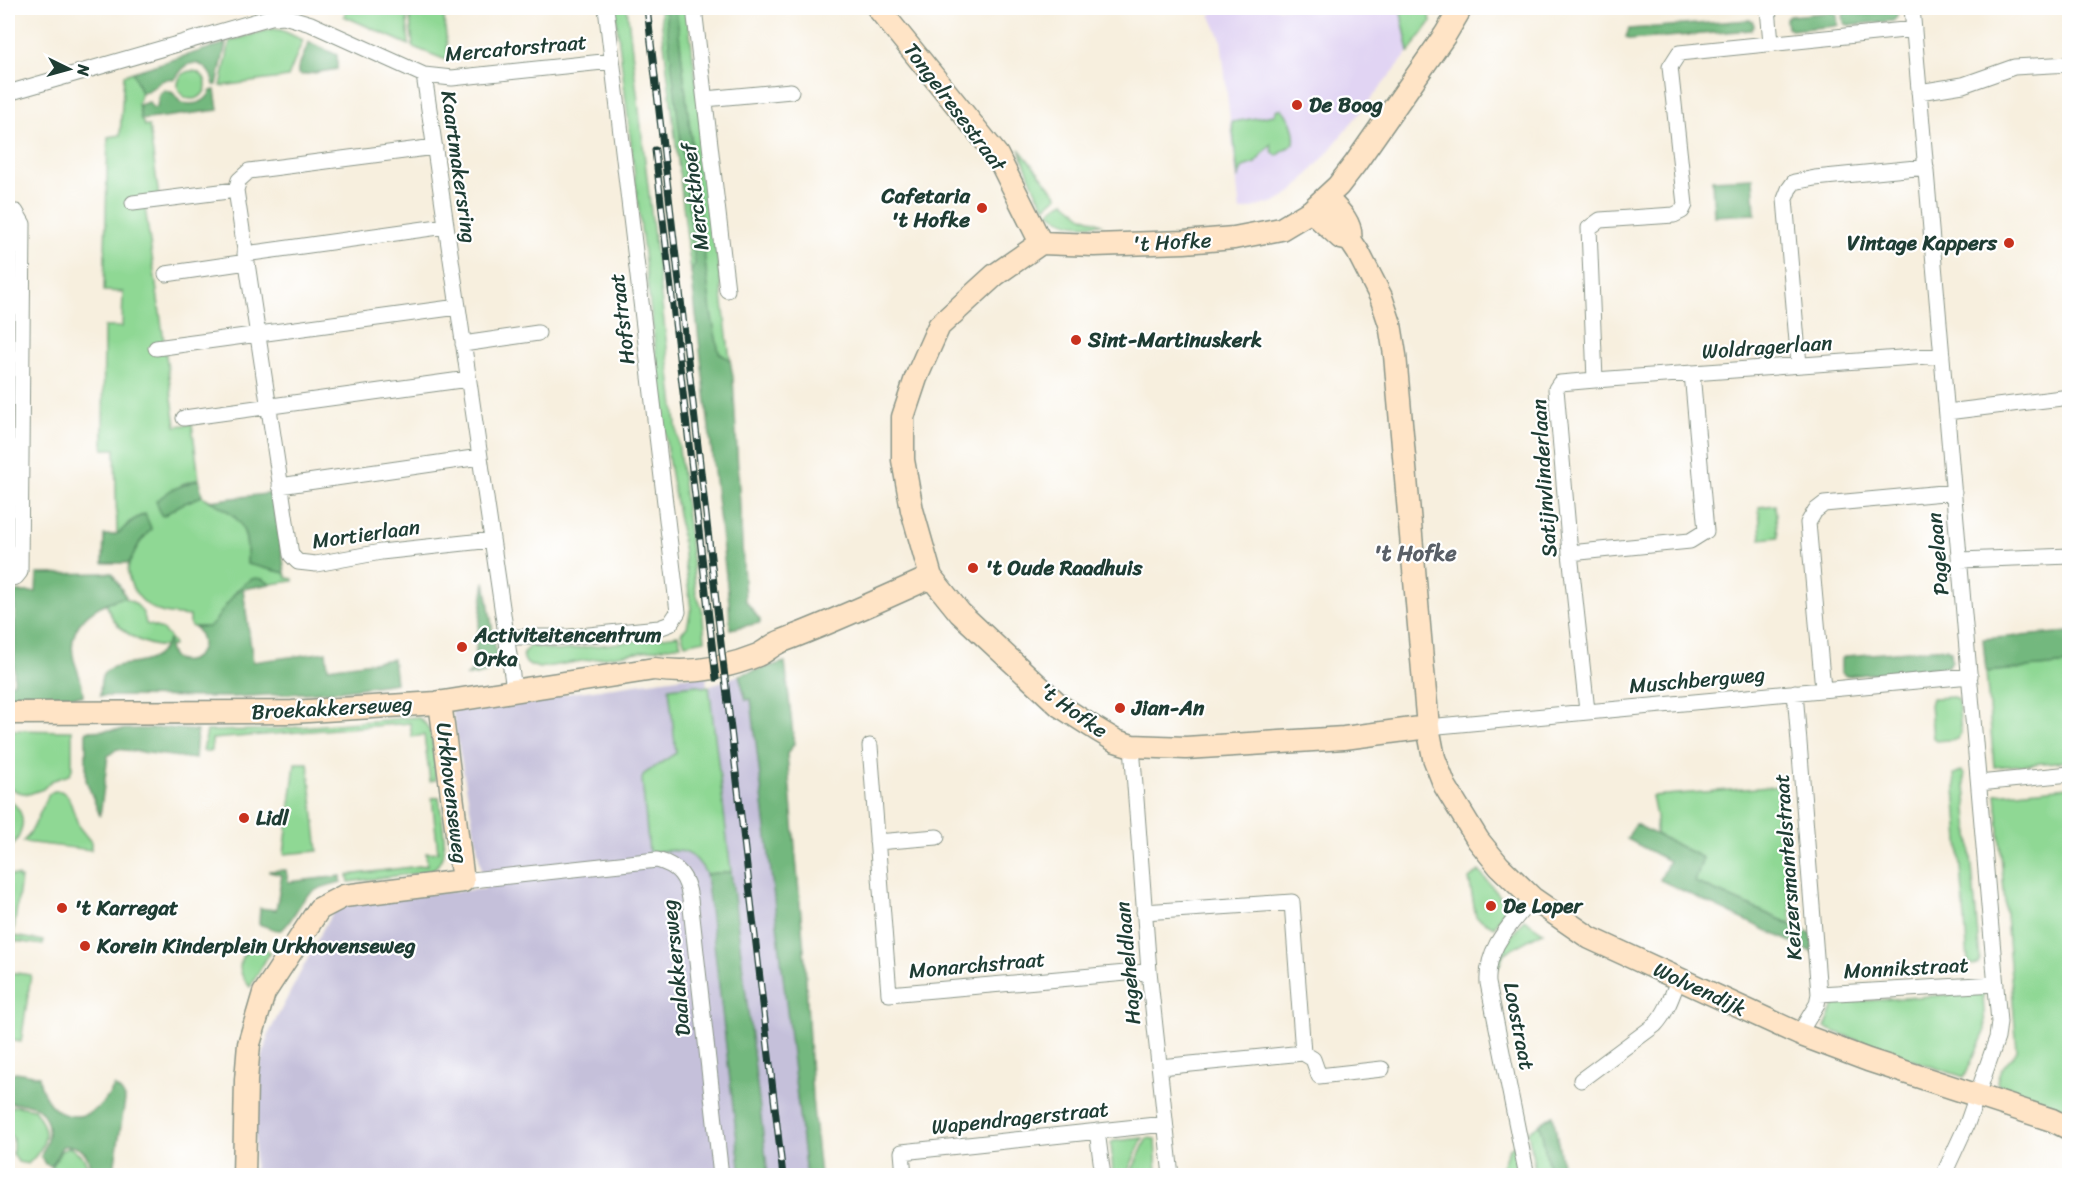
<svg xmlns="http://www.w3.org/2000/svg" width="2077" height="1183" viewBox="0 0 2077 1183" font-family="Sriracha,sans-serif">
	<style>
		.built { fill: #e1d4f3 }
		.industrial { fill: #c5c0da }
		.green { fill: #8fd894; stroke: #578a64; stroke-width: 1.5 }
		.forest { fill: #73b87e; stroke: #497a59; stroke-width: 1.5 }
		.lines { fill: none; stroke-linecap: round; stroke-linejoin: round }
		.street-casing { stroke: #8b9689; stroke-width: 17 }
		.secondary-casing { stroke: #8b9689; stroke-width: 25 }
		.street { stroke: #fff; stroke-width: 15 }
		.secondary { stroke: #ffe4c6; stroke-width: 22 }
		.rail-casing { stroke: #1f3d34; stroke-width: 7 }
		.rail { stroke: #fff; stroke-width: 4.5; stroke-dasharray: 14; stroke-linecap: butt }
		.poi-dot { fill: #c8321e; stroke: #fff; stroke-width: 2 }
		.labels { text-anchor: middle; stroke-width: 4.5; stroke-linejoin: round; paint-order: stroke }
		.street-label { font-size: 21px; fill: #1f3d34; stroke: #fff }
		.poi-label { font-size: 21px; font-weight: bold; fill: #1f3d34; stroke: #fff; text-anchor: start }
		.neighbourhood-label { font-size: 22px; font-weight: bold; fill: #595f67; stroke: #fff }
	</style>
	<rect width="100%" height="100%" fill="#fff"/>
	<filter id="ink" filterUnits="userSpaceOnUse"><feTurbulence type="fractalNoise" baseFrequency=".0167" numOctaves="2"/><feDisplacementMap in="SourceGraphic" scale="12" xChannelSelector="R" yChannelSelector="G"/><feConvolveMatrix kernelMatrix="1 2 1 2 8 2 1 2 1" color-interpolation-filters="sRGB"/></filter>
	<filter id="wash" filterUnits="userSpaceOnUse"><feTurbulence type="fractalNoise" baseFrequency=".008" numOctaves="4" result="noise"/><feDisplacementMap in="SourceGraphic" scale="24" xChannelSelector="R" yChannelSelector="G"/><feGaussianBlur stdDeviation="1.35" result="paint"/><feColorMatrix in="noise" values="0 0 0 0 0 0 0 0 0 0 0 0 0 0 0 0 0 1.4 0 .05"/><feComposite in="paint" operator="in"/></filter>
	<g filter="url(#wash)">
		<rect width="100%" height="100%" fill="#f7efde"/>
		<path class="built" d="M1226,8h174l9,44 -86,106 -31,34 -17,10 -35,9 -19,-172 -11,-25z"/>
		<path class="industrial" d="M706,674l11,162 44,339 -507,1 3,-99 12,-44 55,-106 17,-27 144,-11 -33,-179z
			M739,675l7,25 5,-1 55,476h-38l-59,-489z"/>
		<path class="green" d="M372,8h34l3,37 -65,-29 2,-6z
			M409,8h34l5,47 -2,5 -33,-13z
			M615,8h12l69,585 6,16 3,31 -20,4 -4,-11 6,-6 4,-18 -10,-78 -13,-74z
			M660,8h5l31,256 -5,7z
			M676,8h11l43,352 -11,-7 -8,-40z
			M1400,8h29l2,14 -22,30z
			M272,29l9,1 22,10 -15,37 -67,9 9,-45z
			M178 85a14 14 0 1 1 28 0a14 14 0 1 1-28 0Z
			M133,72l8,21 -3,11 3,16 4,6h4l10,71 -14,10 31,219 16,-2 7,55 -17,5 -19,32 17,-11 22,-9c8,5 17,8 25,13 19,13 21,34 20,55l38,9 2,5 6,1v2l-22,3 -6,-3 -27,8 -24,34 -6,4h-16l-2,-2v-9c-10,-1 -22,-1 -32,-5 -17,-7 -34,-28 -29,-48 4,-14 14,-23 22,-35l-6,-14 -16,8 -7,9 -5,3 -2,-85h-12l1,-122h18l1,-35 -19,-1 4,-154 12,-2 4,-60z
			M1277,109h5c8,9 14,22 12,34l-17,13 -5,-5 -1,-7 -16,19 -12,4 -5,10 -6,-55 42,-7z
			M1019,149l39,47 -13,11 -10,-17z
			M1064,201l19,15 18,8c-21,2 -35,2 -52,-12z
			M1775,505l3,32 -17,2 -2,-32z
			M122,597c14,5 22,12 24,27 14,3 20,7 28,20l-1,2c-28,4 -62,-17 -67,-45z
			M678,635l3,10 -142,23 -12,-4c-6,-8 -4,-12 3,-18l27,5z
			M2069,664v97l-75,6 -8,-95z
			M696,685l6,2 7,-1 22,186 -25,2c-14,-29 -30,-24 -57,-22l-7,-73 2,-5 32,-21 -7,-65z
			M1953,697l5,2 3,34 -4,6 -20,2 -4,-3 -3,-33 2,-7z
			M416,717c20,6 18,45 20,63l-6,1 -6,-46 -12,2 -2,-14 -198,16v12h-9l4,-20 60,-1z
			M8,730l64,1v38l-3,6 -18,6 -8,8 -14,5 -11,-2 -10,-5z
			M295,763h13l10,88 -34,3z
			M1961,771l3,3 16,186 -2,4 -6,1 -4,-4 -14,-187z
			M1782,786l9,132v6l-96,-42 8,-24 -47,-24v-17l-4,-21z
			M2069,787h1l-1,325 -71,-28 -1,-3 3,-10 17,-21 -21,-256z
			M54,791h7l7,5 11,31 12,15v8l-68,-8 9,-12 17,-36z
			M439,797c2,22 16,68 -13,75l-77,10 -1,-7 79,-10 -1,-12 12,-1 -6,-54z
			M8,799c22,15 16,36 0,52z
			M1479,871l29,35 -14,21 -18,-10 -7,-38z
			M8,875l10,1v2h3l-8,58 30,5v4l-35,-5z
			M1524,919l19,13 -39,21 -6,16 -3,-1 10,-23z
			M254,947l11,2 5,3 -20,35c-13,-14 -15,-31 4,-40z
			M8,972l23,3 -10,67 -13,-2z
			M1983,992l2,40 -21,45 -71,-23 -68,-26 9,-22 4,-3z
			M18,1106l16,3c17,22 14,36 -6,55l-10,-2 -5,-8v-16l-5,-5v-26z
			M1540,1124l10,51h-14l-8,-43z
			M1143,1138l-17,37h-13l-2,-32 3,-2z
			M1147,1138l8,1 2,36h-27z
			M1515,1144l5,31 -22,1 11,-27z
			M69,1147c13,7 20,13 18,28h-39l13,-24z"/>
		<path class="forest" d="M665,8h11l35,305 8,40 11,7 3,17 12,223 15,20v3l-30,6 -1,-27 -38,-331 4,-7z
			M1893,8l4,3v6l-4,4 -45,4 -4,-2 -1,-8 4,-4z
			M1833,12l4,3 1,10 -3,1 -44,4 -4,-2 -1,-9 4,-3z
			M1750,20l3,1 1,5 -3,4 -121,10 -4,-3 3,-8z
			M309,42l28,13v14l-35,6 -4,-1v-6z
			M226,43l-9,42h-3c-2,-13 -15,-29 -29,-18 -4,3 -7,8 -10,12 -16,-3 -20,12 -34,14l-8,-21z
			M165,90l8,3 8,10c13,2 24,1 30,-12l4,-1 3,20 -77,10 -2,-15 10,-3 4,6 4,-1 2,-13z
			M1753,178l2,36 -41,2 -2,-36z
			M199,479l3,17 -22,9 -17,11 -2,-1 -5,-14 15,-11z
			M273,493l12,80 -38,-9c2,-34 -5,-48 -37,-63z
			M145,514l6,15 -11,13 -11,21h-26l1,-28c18,1 15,-4 27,-13 4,-4 9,-6 14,-8z
			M112,573l14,24c-32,7 -61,27 -52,63 4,13 9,22 9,36h-75v-12l6,-1 1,-91h21l1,-18z
			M255,578l7,1 9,5 -28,5 10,73 73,-10 2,16 65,-9 3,24 -58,8 -104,6 -134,-1c1,-8 -1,-17 4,-23 13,-16 51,1 65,-34 -4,40 52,20 26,-12h13l6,-4c8,-12 26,-42 41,-45z
			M485,581l12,77 -13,16 -17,2 6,-7z
			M2069,632v32l-83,8 -3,-33z
			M1946,648l5,3 1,10 -5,6 -101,9 -5,-4v-13l5,-3z
			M785,662l9,82 -7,10 18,208 7,136 8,77h-14l-55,-476 -5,1 -7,-25z
			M167,728l30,3 -2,28 -78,-10 -9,7 -8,60 -14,-36v-49z
			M1635,824l68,34 -8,24 118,52 1,19 -154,-73 9,-19 -42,-22z
			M286,870l2,12 53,-6v6c-12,3 -25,6 -34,14 -8,7 -18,31 -26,34 -6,1 -16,-4 -22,-6l1,-16 16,2 6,-35 -13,-3v-1z
			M731,872l37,303h-27l-35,-301z
			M15,1072l24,4c6,49 55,54 75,10 6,4 10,7 11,14l-12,75h-23c1,-18 -6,-31 -27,-29 -6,6 -6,14 -12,20l-6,-2 -4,-7c1,-6 5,-11 6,-17 4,-16 -3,-34 -21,-36 -6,-1 -12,0 -18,-1v-27z
			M1553,1115l11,60h-14l-10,-51z"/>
	</g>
	<g filter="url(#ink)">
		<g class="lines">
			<defs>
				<path id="street" d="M694,8l33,282
					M1768,8l3,35
					M1912,8l87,1014 -2,16 -30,86 -24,52
					M424,75l28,3 160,-17
					M1919,92l44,-7 51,-18 56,-3
					M8,93l263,-76 13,-1 27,8 113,51 90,614
					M705,99l86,-8
					M435,147l-186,24 -10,9 -3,10 55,365 7,7 18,2 65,-12 111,-12
					M133,203l103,-13
					M8,212h8l7,12 -3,348 -4,5 -8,2
					M245,254l201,-28
					M166,274l81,-12
					M463,344l75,-11
					M156,348l302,-41
					M1799,365l-14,-166 4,-10 5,-7 21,-4 111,-11
					M1595,380l347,-25
					M1947,412l123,-15
					M184,418l284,-39
					M280,486l200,-29
					M1570,553l120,-12 16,-10 -14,-158
					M1960,560l110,-4
					M507,637h62l90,-9 11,-4 8,-12 -72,-604
					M1823,689l-15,-166 7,-12 9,-7 130,-12
					M1795,692l24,302 -2,10 -18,30
					M1587,711l-17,-158 -14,-164 4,-6 35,-3 -6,-152 11,-8 74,-5 8,-4 3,-6 -15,-138 9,-14 235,-24
					M1428,727l542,-51
					M870,746l19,248 260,-23
					M1132,746l17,225 22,205
					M1979,783l91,-9
					M877,842l60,-5
					M463,881l194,-21c22,6 30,17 33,39l31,277
					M1144,912l148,-10 11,151 -143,14
					M1819,994l177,-10
					M1303,1053l10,6 6,17 63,-7
					M1581,1080l74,-55c12,-13 17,-29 23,-45
					M1097,1131l6,45
					M904,1176l-2,-24 263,-28
					M1527,1176l-39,-193c-2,-37 23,-58 44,-85"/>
				<path id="secondary" d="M878,8l119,147 44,88
					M1326,198c12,12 27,25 24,42
					M1311,211l30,27 9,2 8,12 23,45 9,27 5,31 33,372 6,31 11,28 33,54 21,26 33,32 58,40 209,96 69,26 184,60 18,9
					M8,713l284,-1 145,-9 217,-34c35,5 72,-1 104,-14 9,-4 15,-11 24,-14 51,-19 100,-42 149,-64
					M1428,727l-84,11 -158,10 -54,-2 -16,-5 -20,-12 -36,-23 -100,-93 -29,-36 -19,-67 -9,-50v-43l13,-39 23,-52 56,-51 46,-32 53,2 90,-3 50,-4 47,-9 30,-18 27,-25 17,-22 90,-129 16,-27
					M244,1176l2,-96 3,-36 15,-51 55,-84 25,-13 119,-15 -23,-179"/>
			</defs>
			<use href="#street" class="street-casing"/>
			<use href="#secondary" class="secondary-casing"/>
			<use href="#street" class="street"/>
			<use href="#secondary" class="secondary"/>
			<defs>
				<path id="rail" d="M647,8l136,1168
					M655,150l61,528"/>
			</defs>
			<use href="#rail" class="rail-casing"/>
			<use href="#rail" class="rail"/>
		</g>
	</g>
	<g class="poi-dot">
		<circle cx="1297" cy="105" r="6"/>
		<circle cx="982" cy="208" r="6"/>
		<circle cx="2009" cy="243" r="6"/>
		<circle cx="1076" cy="340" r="6"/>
		<circle cx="973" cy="568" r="6"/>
		<circle cx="462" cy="647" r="6"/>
		<circle cx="1120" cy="708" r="6"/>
		<circle cx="244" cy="818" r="6"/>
		<circle cx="1491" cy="906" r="6"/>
		<circle cx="62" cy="908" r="6"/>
		<circle cx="85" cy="946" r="6"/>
	</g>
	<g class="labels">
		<g class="street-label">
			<text transform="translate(516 48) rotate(-5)" y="7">Mercatorstraat</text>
			<text transform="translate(955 107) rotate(53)" y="7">Tongelresestraat</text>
			<text transform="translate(459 167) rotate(82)" y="7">Kaartmakersring</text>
			<text transform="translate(695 197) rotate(-97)" y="7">Merckthoef</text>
			<text transform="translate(1172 242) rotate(-3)" y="7">'t Hofke</text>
			<text transform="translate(622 319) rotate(-97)" y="7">Hofstraat</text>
			<text transform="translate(1767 347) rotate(-4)" y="7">Woldragerlaan</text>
			<text transform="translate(1544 478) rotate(-94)" y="7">Satijnvlinderlaan</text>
			<text transform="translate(366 534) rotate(-8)" y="7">Mortierlaan</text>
			<text transform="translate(1938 554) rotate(-95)" y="7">Pagelaan</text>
			<text transform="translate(1697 680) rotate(-5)" y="7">Muschbergweg</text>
			<text transform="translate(332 708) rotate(-3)" y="7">Broekakkerseweg</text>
			<text transform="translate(1073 710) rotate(36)" y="7">'t Hofke</text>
			<text transform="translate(452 793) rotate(83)" y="7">Urkhovenseweg</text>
			<text transform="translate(1788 867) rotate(-94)" y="7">Keizersmantelstraat</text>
			<text transform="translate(1128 963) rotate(-95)" y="7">Hageheldlaan</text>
			<text transform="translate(977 965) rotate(-5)" y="7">Monarchstraat</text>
			<text transform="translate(676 968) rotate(-96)" y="7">Daalakkersweg</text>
			<text transform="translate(1906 968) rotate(-3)" y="7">Monnikstraat</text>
			<text transform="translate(1700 989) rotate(25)" y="7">Wolvendijk</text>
			<text transform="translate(1519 1026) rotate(79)" y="7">Loostraat</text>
			<text transform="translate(1020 1118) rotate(-6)" y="7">Wapendragerstraat</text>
		</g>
		<g class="poi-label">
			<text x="1309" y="112">De Boog</text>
			<text x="970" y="203" text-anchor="end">Cafetaria<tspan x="970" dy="24">'t Hofke</tspan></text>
			<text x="1997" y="250" text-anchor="end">Vintage Kappers</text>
			<text x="1088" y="347">Sint-Martinuskerk</text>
			<text x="985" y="575">'t Oude Raadhuis</text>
			<text x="474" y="642">Activiteitencentrum<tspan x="474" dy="24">Orka</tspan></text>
			<text x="1132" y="715">Jian-An</text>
			<text x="256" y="825">Lidl</text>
			<text x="1503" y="913">De Loper</text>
			<text x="74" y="915">'t Karregat</text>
			<text x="97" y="953">Korein Kinderplein Urkhovenseweg</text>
		</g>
		<g class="neighbourhood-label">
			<text x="1415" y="561">'t Hofke</text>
		</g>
	</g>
	<rect width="2077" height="1183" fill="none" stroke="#fff" stroke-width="30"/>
	<g transform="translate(69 69) rotate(95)" stroke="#ffffff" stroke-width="4.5" paint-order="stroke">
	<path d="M0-4.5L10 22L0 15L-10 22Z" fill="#1f3d34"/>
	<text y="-9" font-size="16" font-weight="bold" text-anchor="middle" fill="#1f3d34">N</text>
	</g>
</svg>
